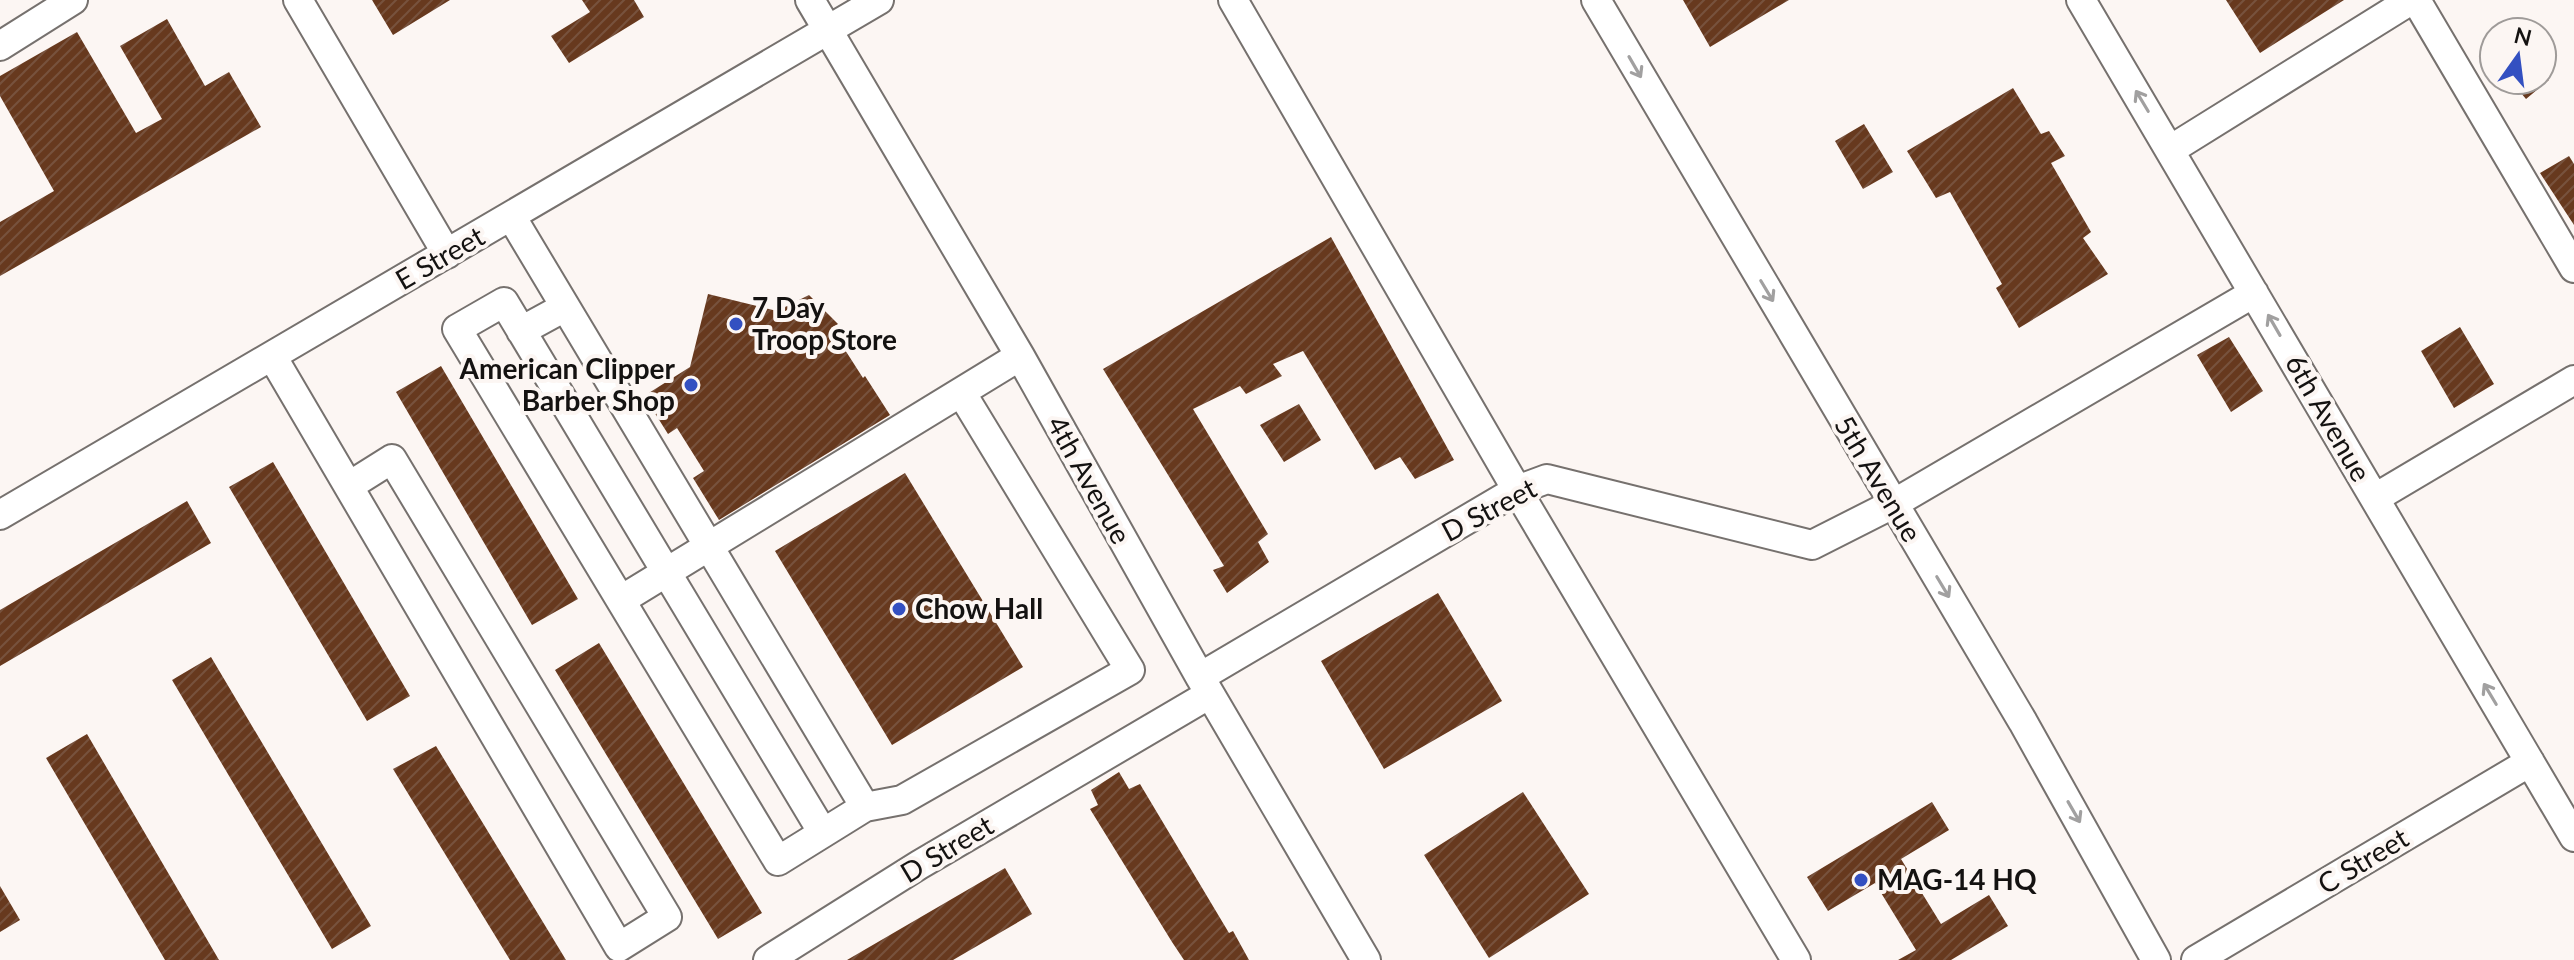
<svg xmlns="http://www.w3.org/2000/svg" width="2574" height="960" viewBox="0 0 2574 960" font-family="Lato,sans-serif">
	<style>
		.building { fill: url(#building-hatch) }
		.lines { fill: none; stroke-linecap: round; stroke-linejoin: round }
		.minor-casing { stroke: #76716e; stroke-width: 32 }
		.minor { stroke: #fff; stroke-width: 28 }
		.oneway { stroke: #a1a0a0 }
		.poi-dot { fill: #3350c1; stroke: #fcf6f3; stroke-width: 3 }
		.labels { text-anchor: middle; stroke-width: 8; stroke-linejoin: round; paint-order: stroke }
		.street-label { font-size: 28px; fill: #141211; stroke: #fcf6f3 }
		.poi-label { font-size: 28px; font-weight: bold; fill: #141211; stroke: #fcf6f3; text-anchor: start }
	</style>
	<defs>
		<pattern id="building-hatch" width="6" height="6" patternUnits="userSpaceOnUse" patternTransform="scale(2)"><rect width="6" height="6" fill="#67391e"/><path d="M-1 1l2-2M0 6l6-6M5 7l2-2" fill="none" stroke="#77523d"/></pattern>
	</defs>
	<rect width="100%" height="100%" fill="#fcf6f3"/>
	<path class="building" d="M372,0h78l-57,35z
		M582,0h52l10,17 -75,46 -18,-27 39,-24z
		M1683,0h106l-79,47z
		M2226,0h118l-84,53z
		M167,19l38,67 24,-14 32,55 -261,149v-54l54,-31 -54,-95v-20l77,-44 59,101 26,-14 -42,-73z
		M2510,80h39l-23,19z
		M2013,88l28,46 8,-3 16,25 -14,7 40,69 -8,6 25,36 -89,54 -23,-40 6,-4 -52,-92 -14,6 -29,-47z
		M1864,124l29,48 -30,17 -28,-48z
		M2569,156l5,8v61l-34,-52z
		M1331,237l123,223 -39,19 -15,-22 -25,13 -72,-119 -30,13 9,12 -36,18 -6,-8 -47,23 75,125 -10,8 11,20 -42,31 -14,-23 11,-4 -121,-197z
		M708,294l69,17 32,-16 29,29 -7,4 32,50 2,-2 25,39 -171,105 -26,-42 11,-7 -27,-43 -9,6 -24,-38 46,-29z
		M2460,327l34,57 -40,24 -33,-57z
		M2229,337l34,54 -32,21 -34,-57z
		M441,366l137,233 -46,26 -136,-233z
		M1299,404l22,36 -37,22 -24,-37z
		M273,462l137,234 -43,25 -138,-234z
		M905,473l118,194 -131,78 -117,-194z
		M187,501l24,42 -211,123v-56z
		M1438,593l64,108 -118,68 -63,-108z
		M599,643l163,270 -44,26 -163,-269z
		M211,657l160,269 -39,23 -160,-269z
		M87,734l132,226h-54l-119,-202z
		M436,746l130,214h-56l-117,-191z
		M1119,772l10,17 11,-5 89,149 4,-2 16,29h-65l-12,-18 -82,-133 8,-4 -7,-15z
		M1523,792l66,102 -100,64 -65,-103z
		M1932,802l17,28 -48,29 40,65 48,-29 19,31 -57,34h-53l18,-10 -41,-67 -47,28 -21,-34z
		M1005,868l27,46 -79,46h-106z
		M0,886l20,34 -20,12z"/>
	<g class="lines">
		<defs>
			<path id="minor" d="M298,0l149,254
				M810,0l210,356 180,321 166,283
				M1233,0l284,490 279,470
				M1596,0l427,722 133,238
				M2081,0l493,837
				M2416,0l158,268
				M0,46l73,-46
				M2170,150l241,-150
				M511,216l354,591 -87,54 -321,-532 47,-27 319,531
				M521,331l44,-24
				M272,356l347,591 48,-30 -275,-458 -43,27
				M2375,498l199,-118
				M0,515l879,-515
				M621,600l399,-244
				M1200,677l317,-187 30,-11 265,66 81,-41 361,-211
				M865,807l37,-7 228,-130 -169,-278
				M768,960l151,-95 291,-171
				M2196,960l334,-198"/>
		</defs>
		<use href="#minor" class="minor-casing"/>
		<use href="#minor" class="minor"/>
	</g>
	<defs><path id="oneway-shaft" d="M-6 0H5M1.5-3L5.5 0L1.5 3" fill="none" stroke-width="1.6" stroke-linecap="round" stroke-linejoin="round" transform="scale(2)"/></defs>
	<g class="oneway">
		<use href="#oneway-shaft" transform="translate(1635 67) rotate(60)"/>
		<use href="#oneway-shaft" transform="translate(2142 101) rotate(-121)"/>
		<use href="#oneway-shaft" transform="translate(1767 291) rotate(59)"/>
		<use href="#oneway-shaft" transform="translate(2274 325) rotate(-120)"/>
		<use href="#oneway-shaft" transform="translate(1943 587) rotate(59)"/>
		<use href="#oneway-shaft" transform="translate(2490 694) rotate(-121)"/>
		<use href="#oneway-shaft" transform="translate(2074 812) rotate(60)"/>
	</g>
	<g class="poi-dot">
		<circle cx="736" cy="324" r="8"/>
		<circle cx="691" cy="385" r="8"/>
		<circle cx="899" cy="609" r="8"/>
		<circle cx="1861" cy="880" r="8"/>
	</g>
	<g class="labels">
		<g class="street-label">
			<text transform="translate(440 258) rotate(-30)" y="10">E Street</text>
			<text transform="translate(2328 418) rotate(60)" y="10">6th Avenue</text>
			<text transform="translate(1878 479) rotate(59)" y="10">5th Avenue</text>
			<text transform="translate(1089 480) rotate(61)" y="10">4th Avenue</text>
			<text transform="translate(1489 510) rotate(-28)" y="10">D Street</text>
			<text transform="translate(947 849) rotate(-31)" y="10">D Street</text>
			<text transform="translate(2363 861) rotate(-31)" y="10">C Street</text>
		</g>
		<g class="poi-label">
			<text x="752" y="318">7 Day<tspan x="752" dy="32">Troop Store</tspan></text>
			<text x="675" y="379" text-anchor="end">American Clipper<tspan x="675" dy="32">Barber Shop</tspan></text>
			<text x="915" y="619">Chow Hall</text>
			<text x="1877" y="890">MAG-14 HQ</text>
		</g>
	</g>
	<g transform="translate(2518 56) rotate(14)"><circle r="38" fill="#fcf6f3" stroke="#9f9b99" stroke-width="2"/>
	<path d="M0-6L14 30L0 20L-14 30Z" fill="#3350c1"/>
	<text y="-12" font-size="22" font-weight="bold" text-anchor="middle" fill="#141211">N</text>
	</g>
</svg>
